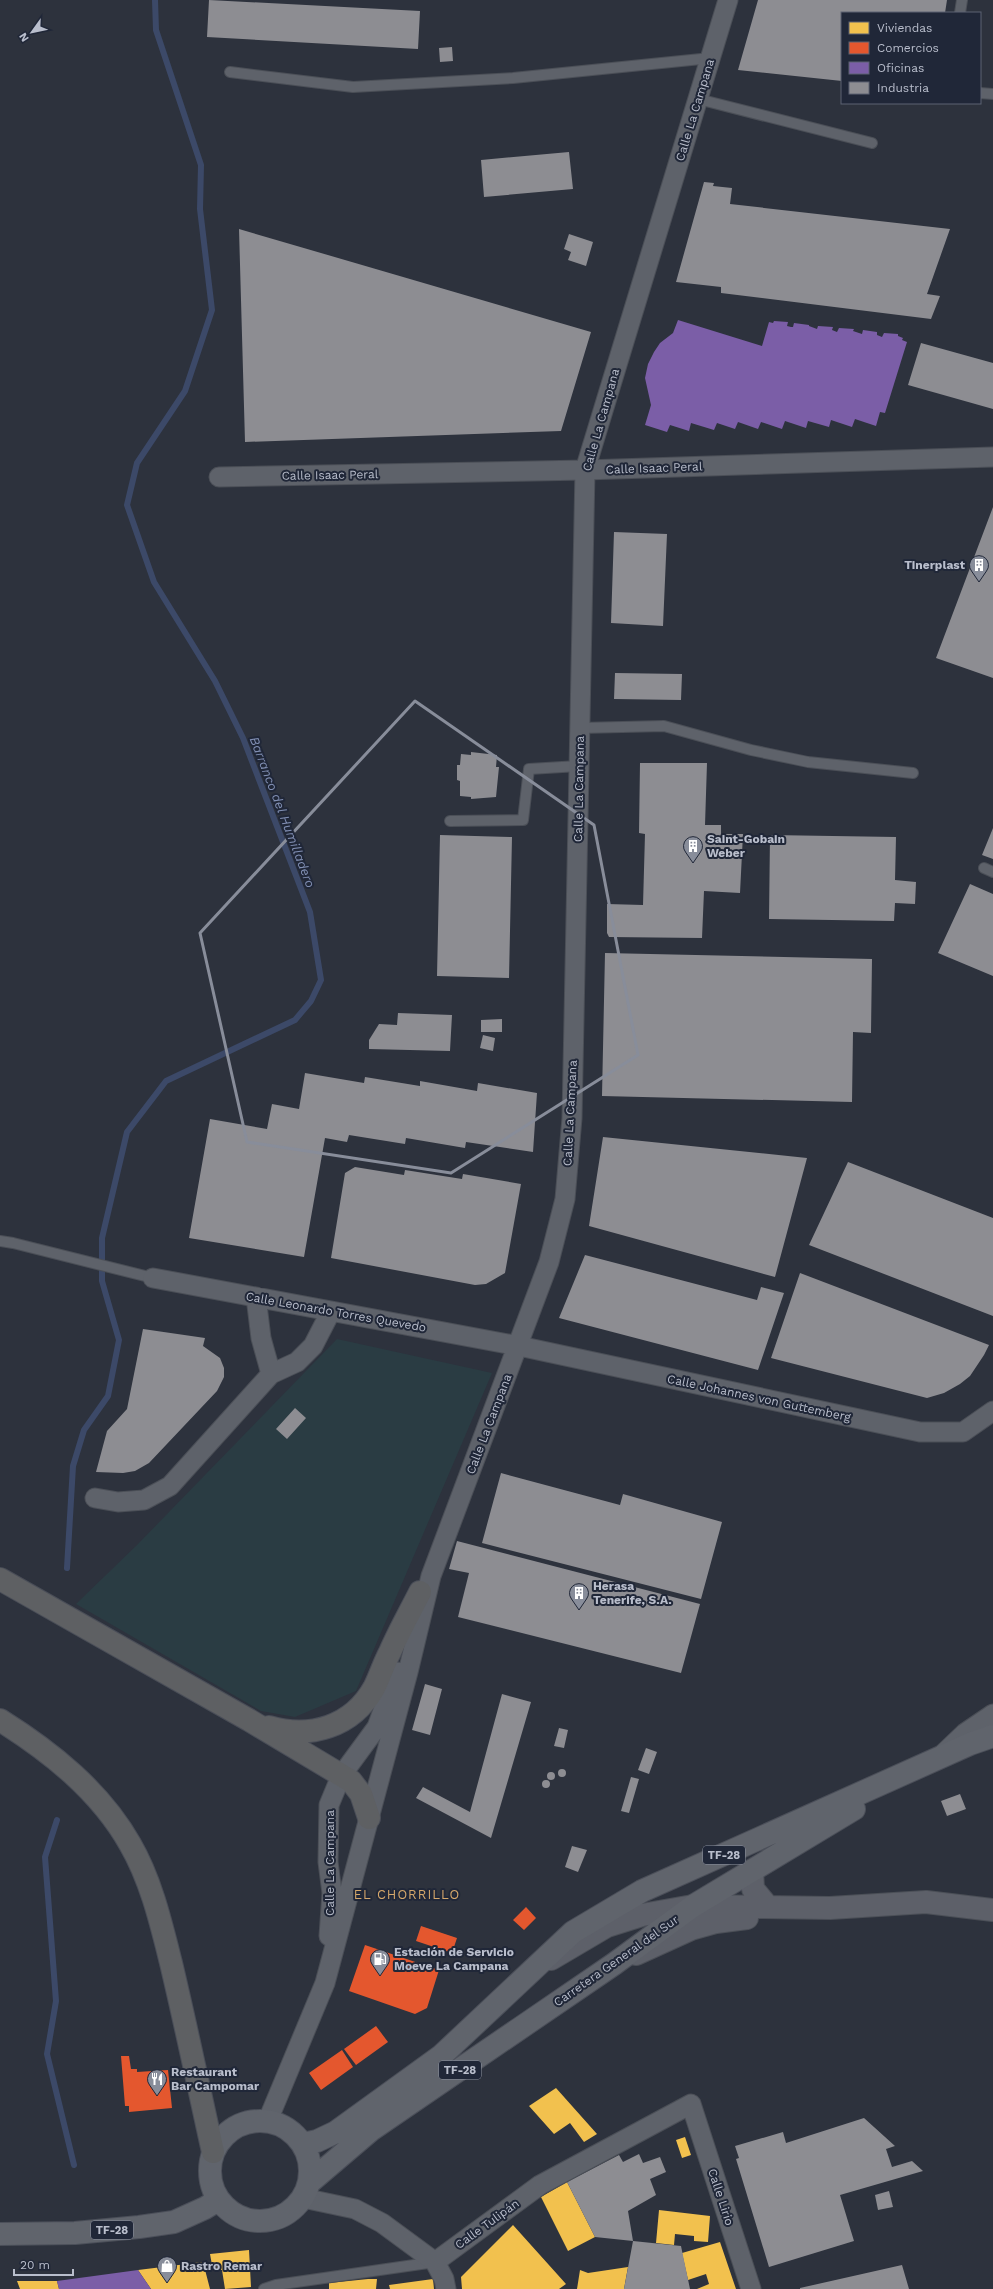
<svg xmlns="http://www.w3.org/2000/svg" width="993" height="2289" viewBox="0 0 993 2289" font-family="'Work Sans',sans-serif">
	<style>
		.green { fill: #2a3c43 }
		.homes { fill: #f2c14e }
		.shops { fill: #e4572e }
		.offices { fill: #7b5ea7 }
		.industry { fill: #8d8d92 }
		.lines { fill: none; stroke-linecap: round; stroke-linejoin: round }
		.stream { stroke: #3c4968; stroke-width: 6 }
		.lane-casing { stroke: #4b4f57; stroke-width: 12 }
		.street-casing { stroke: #4b4f57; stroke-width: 21 }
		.secondary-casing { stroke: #4b4f57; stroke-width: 24 }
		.primary-casing { stroke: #4b4f59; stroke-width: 24 }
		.highway-casing { stroke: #4a4e58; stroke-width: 24 }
		.lane { stroke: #5e626a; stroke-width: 10 }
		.street { stroke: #5e626a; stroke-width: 19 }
		.secondary { stroke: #5d6069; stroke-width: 22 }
		.primary { stroke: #60646c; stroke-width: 22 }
		.highway { stroke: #5e6063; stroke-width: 22 }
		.marked { fill: none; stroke: #888d9a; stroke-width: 3; stroke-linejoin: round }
		.labels { text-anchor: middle; stroke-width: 4; stroke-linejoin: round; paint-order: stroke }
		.shield { fill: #202738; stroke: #8b91a0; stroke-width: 1 }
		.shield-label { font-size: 11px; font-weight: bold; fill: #b9becc }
		.street-label { font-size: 12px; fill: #b9becc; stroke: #202738 }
		.poi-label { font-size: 12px; font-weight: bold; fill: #b9becc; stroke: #202738; text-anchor: start }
		.water-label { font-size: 13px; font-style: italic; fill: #818fb3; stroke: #202738 }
		.neighbourhood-label { font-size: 13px; letter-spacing: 1px; fill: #d6a86b; stroke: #202738 }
	</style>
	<rect width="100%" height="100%" fill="#2d323d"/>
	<path class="green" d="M337,1339l155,34 -136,318 -61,26 -34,-6 -185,-107 61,-59z"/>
	<path class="homes" d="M556,2088l41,46 -13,8 -14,-19 -16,11 -25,-28z
		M685,2137l6,18 -9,3 -6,-18z
		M567,2182l28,55 -27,14 -27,-54z
		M659,2210l51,6 -2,26 -14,-1v-5l-19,-2 -1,11 -18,-2z
		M513,2225l53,59 -7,5h-97l-1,-12z
		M720,2242l16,47h-39l12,-5 -3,-10 -18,6 -6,-27z
		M249,2250l2,37 -26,2 -3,-19h-5l-1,-6 -4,1 -2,-11z
		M203,2262l7,27h-59l-13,-19z
		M628,2267l-4,22h-47l3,-19 8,3z
		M368,2279h9l-1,10h-47v-6z
		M433,2279l1,10h-44l-1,-4z
		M17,2281h40l2,8h-39z"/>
	<path class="shops" d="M526,1907l10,11 -12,12 -11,-10z
		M421,1926l36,12 -5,15 -36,-12z
		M365,1945l74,25 -12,38 -12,6 -66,-23z
		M376,2026l12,16 -32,23 -12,-16z
		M342,2050l11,17 -32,23 -12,-17z
		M121,2056h8l2,13h6v3l31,-2 4,38 -43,4v-6h-4z"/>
	<path class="offices" d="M678,320l84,26 7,-24 4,1 1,-2 14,1 -1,4 4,1h2l1,-4 15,2v1l8,3 1,-3 15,1 -1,3 5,2 2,-4 15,1 -1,2 9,3 1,-4 14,2v3l5,2 2,-4 14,1v2l5,2 -1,2 5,2 -22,71 -5,-1 -4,14 -21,-7 -3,8 -21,-7 -2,7 -21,-6 -2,7 -21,-7 -3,8 -21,-7 -3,7 -20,-7 -3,7 -18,-6 -3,7 -23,-7 -2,8 -19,-6 -3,7 -22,-7 6,-20 -6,-27 3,-14 6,-12 6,-9 13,-10z
		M138,2270l13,19h-92l-2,-8z"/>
	<path class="industry" d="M209,0l211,11 -2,38 -211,-12z
		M758,0h189l-2,13h-103v68l-104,-11z
		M452,47l1,14 -13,1 -1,-14z
		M569,152l4,37 -89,8 -3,-37z
		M704,182l10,1 -1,3 19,2 -2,16 220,25 -23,65 13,2 -9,23 -210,-26v-6l-45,-5z
		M239,229l352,103 -30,99 -316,11z
		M569,234l24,8 -7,24 -18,-6 3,-8 -7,-3z
		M921,343l72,20v46l-85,-24z
		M993,507v171l-57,-20z
		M614,532l53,2 -4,92 -52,-3z
		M615,673l67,1 -1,26 -67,-1z
		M471,752l26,3 -1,12h3l-3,30 -25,2v-2l-11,-1v-15l-3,-1v-15h3l1,-11 10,1z
		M640,763h67l-2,62h16v9h22l-3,59 -36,-2 -2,47 -93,-1 -2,-4v-29l36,1 2,-71 -6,-1z
		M993,828v31l-11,-4z
		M440,835l72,2 -3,141 -72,-2z
		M770,835l126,2 -1,43 21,2 -1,22 -20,-1 -1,18 -125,-2z
		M970,884l23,10v82l-55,-23z
		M605,953l267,6 -1,74 -18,-1 -1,70 -250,-6z
		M398,1013l54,2 -2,36 -81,-2v-9l10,-16 18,1z
		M502,1019v13h-21v-12z
		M483,1035l12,3 -2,13 -13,-3z
		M305,1073l59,10 1,-6 55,9v-5l57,10 1,-8 59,10 -4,59 -67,-10 -1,6 -59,-10 -1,6 -56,-9 -2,7 -22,-4 -21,119 -115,-19 21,-119 57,10 5,-25 27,5z
		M603,1137l204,21 -32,119 -186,-51z
		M848,1162l145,56v98l-184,-71z
		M355,1167l49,8 1,-5 57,9 1,-5 58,10 -16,89 -19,11 -11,1 -144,-27 14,-85z
		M585,1255l172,45 4,-13 23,6 -26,77 -199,-52z
		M800,1273l189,72 -5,10 -14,21 -10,8 -16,9 -17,5 -156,-40z
		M143,1329l62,9 -2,8 17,12 4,10v9l-7,14 -68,72 -14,8 -12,2 -27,-1 11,-41 20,-22z
		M295,1408l11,10 -19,21 -11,-10z
		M501,1473l119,32 3,-11 99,28 -21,77 -219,-56z
		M457,1541l243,63 -19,69 -223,-56 11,-44 -20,-4z
		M425,1684l17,5 -12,46 -18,-5z
		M502,1694l29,8 -40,136 -75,-40 7,-11 47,25z
		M559,1728l9,2 -4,18 -10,-2z
		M646,1748l11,4 -8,22 -11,-4z
		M558 1773a4 4 0 1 1 8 0a4 4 0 1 1-8 0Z
		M547 1776a4 4 0 1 1 8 0a4 4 0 1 1-8 0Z
		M631,1777l8,2 -10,34 -8,-2z
		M542 1784a4 4 0 1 1 8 0a4 4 0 1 1-8 0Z
		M960,1794l6,15 -19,7 -6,-15z
		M572,1846l15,4 -9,22 -13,-5z
		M864,2118l31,28 -9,3 6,18 20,-6 11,10 -83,24 14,46 -85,26 -33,-108 3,-1 -4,-12 48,-14 3,11z
		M639,2154l4,9 17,-6 6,15 -16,7 6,16 -28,16 5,30 48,5 9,43h-66l9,-48 -38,-4 -28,-55 52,-27 4,7z
		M889,2191l4,16 -15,3 -3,-15z
		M902,2265l7,24h-109v-1z"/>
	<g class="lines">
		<path class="stream" d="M67,1568l6,-102 11,-36 24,-34 11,-56 -17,-59v-43l25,-106 39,-51 129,-61 16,-19 10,-21 -11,-68 -67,-174 -28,-57 -61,-99 -27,-77 10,-42 48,-72 27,-81 -12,-101 1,-44 -45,-135 -1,-30
			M57,1820l-12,37 11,144 -9,53 27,111"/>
		<defs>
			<path id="lane" d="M960,13l2,-13
				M230,72l123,15 160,-9 198,-20
				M980,93l13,1
				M698,99l174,44
				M580,728l84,-2 87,24 57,12 105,11
				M450,821l73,-1 6,-51 50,-3
				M984,868l9,4
				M0,1241l13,2 140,35
				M264,2289l12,-4 159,-23"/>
			<path id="street" d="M219,477l366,-7 408,-13
				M153,1278l366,68 401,86h43l30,-21
				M256,1297l5,41 10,36
				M95,1498l23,4 26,-2 26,-14 101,-112 26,-12 16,-16 18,-35
				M944,1753l21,-20 28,-19
				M329,1936l3,-43 -4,-31 1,-57 12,-29 36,-49 20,-55
				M268,2120l57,-137 83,-311 23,-96 118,-314 16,-63 7,-81 13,-648 143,-470
				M303,2198l52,11 27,14 53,39 9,17 2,10
				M435,2262l105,-77 151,-81 60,185"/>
			<path id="secondary" d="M752,1871l1,18 15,18
				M636,1954l55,-25 25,-7 31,-4
				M551,1959l56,-33 35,-11 51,-9 137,2 96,-6 67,8"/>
			<path id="primary" d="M210 2171a50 50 0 1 1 100 0a50 50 0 1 1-100 0Z
				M303,2144l14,-3 19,-9 105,-76 132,-124 69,-41 328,-147 23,-8
				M310,2182l61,-52 243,-166 79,-58 161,-97
				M0,2234l75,-1 64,-6 35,-5 31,-14 13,-8"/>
			<path id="highway" d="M0,1579l249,141 102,61 10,13 8,24
				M0,1720c51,32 100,71 130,124 21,36 31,79 41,119 15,63 28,126 42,189
				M269,1727c41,12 83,0 105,-39 6,-12 10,-25 16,-36 9,-21 20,-40 30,-60"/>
		</defs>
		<use href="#lane" class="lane-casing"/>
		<use href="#street" class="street-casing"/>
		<use href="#secondary" class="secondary-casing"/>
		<use href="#primary" class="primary-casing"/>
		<use href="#highway" class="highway-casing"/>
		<use href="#lane" class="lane"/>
		<use href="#street" class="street"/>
		<use href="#secondary" class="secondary"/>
		<use href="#primary" class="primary"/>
		<use href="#highway" class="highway"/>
	</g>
	<path class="marked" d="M415,701l179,124 44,230 -187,118 -204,-31 -47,-209z"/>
	<defs>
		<symbol id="building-pin" viewBox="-11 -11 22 30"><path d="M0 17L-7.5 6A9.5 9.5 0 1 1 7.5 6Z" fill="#888d9a" stroke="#202738"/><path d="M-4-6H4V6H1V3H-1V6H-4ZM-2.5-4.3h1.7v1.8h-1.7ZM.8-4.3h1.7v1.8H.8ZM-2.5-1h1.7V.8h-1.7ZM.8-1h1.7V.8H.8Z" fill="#fff"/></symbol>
		<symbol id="fuel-pin" viewBox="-11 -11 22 30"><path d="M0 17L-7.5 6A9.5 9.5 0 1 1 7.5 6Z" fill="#888d9a" stroke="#202738"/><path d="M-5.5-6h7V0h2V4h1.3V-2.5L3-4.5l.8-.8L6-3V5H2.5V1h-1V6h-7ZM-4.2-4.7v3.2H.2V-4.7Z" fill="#fff"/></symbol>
		<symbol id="restaurant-pin" viewBox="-11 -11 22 30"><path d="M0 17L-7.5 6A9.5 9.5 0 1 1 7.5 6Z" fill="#888d9a" stroke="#202738"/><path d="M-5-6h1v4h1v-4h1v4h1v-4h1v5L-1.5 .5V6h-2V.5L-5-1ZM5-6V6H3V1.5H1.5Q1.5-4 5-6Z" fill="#fff"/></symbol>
		<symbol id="shop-pin" viewBox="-11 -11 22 30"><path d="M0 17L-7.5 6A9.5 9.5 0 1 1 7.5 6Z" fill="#888d9a" stroke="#202738"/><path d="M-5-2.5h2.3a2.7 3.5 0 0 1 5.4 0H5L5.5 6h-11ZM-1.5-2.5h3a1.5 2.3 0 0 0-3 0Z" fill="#fff"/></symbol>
	</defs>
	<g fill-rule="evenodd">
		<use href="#building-pin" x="968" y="554" width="22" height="30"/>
		<use href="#building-pin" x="682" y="835" width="22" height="30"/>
		<use href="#building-pin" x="568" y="1582" width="22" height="30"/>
		<use href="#fuel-pin" x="369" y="1948" width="22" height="30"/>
		<use href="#restaurant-pin" x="146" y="2068" width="22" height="30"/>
		<use href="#shop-pin" x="156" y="2255" width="22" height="30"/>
	</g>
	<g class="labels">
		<g class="shield">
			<rect x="703" y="1846" width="42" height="18" rx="3"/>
			<rect x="439" y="2061" width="42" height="18" rx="3"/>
			<rect x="91" y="2221" width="42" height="18" rx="3"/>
		</g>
		<g class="shield-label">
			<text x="724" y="1859">TF-28</text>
			<text x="460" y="2074">TF-28</text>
			<text x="112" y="2234">TF-28</text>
		</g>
		<g class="street-label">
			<text transform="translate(695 110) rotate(-73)" y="4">Calle La Campana</text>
			<text transform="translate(601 420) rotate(-74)" y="4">Calle La Campana</text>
			<text transform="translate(654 468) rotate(-2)" y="4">Calle Isaac Peral</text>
			<text transform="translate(330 475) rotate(-1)" y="4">Calle Isaac Peral</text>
			<text transform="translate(579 789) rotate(-89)" y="4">Calle La Campana</text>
			<text transform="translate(570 1113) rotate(-87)" y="4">Calle La Campana</text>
			<text transform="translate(336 1312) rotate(10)" y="4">Calle Leonardo Torres Quevedo</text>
			<text transform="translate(759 1398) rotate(12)" y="4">Calle Johannes von Guttemberg</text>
			<text transform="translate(489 1424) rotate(-69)" y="4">Calle La Campana</text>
			<text transform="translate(330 1863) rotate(-90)" y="4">Calle La Campana</text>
			<text transform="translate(616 1961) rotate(-35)" y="4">Carretera General del Sur</text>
			<text transform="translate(721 2197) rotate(72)" y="4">Calle Lirio</text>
			<text transform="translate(487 2224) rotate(-36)" y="4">Calle Tulipán</text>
		</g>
		<g class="poi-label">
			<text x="965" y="569" text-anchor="end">Tinerplast</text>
			<text x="707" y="843">Saint-Gobain<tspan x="707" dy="14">Weber</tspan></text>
			<text x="593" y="1590">Herasa<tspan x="593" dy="14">Tenerife, S.A.</tspan></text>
			<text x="394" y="1956">Estación de Servicio<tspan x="394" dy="14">Moeve La Campana</tspan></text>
			<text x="171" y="2076">Restaurant<tspan x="171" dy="14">Bar Campomar</tspan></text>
			<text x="181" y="2270">Rastro Remar</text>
		</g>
		<g class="water-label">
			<text transform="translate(283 812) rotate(69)" y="5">Barranco del Humilladero</text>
		</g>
		<g class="neighbourhood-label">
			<text x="407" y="1899">EL CHORRILLO</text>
		</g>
	</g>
	<rect x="841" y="12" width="140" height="92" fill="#202738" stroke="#5d6373"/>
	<rect x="849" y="22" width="20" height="12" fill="#f2c14e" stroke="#5d6373"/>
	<text x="877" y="32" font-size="12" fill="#b9becc">Viviendas</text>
	<rect x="849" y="42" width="20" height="12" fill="#e4572e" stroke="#5d6373"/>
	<text x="877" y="52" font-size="12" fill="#b9becc">Comercios</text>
	<rect x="849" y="62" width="20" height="12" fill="#7b5ea7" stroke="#5d6373"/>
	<text x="877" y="72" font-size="12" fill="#b9becc">Oficinas</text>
	<rect x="849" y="82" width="20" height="12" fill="#8d8d92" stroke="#5d6373"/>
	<text x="877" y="92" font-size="12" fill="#b9becc">Industria</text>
	<g transform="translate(32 32) rotate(237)" stroke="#202738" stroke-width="3" paint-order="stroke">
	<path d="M0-3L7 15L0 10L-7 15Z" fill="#b9becc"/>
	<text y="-6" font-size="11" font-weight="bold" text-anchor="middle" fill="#b9becc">N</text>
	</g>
	<path d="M14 2269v6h59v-6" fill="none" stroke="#b9becc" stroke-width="2"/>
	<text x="20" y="2269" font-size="12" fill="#b9becc" stroke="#202738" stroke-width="3" paint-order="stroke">20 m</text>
</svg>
